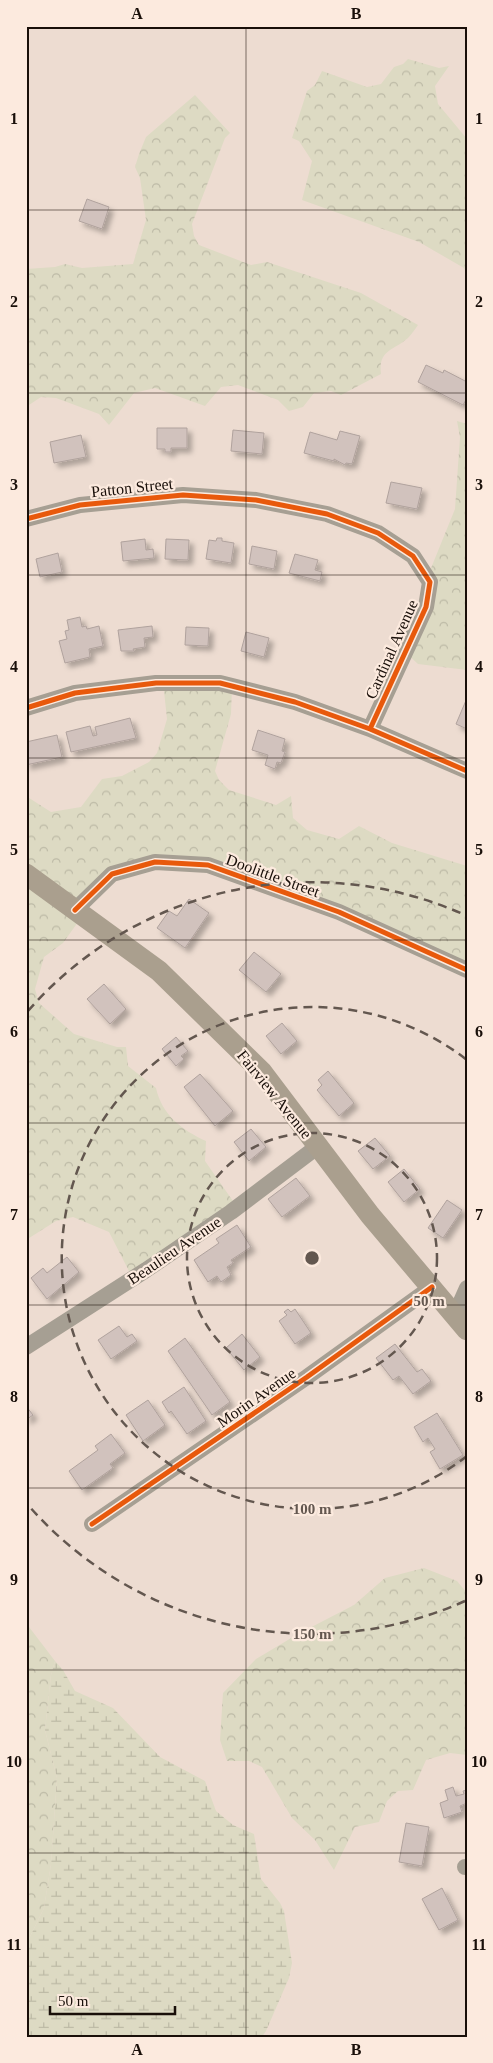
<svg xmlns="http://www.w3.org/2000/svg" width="493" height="2063" viewBox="0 0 493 2063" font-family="Georgia,serif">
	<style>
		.forest { fill: url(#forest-crowns) }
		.wetland { fill: url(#wetland-marsh) }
		.building { fill: #d1c2bd; stroke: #b0a29d; filter: url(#shadow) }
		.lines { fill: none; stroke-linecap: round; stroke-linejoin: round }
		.minor { stroke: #a69f93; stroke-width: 16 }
		.major { stroke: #aa9f8e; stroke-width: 21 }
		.cycleway-casing { stroke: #fceade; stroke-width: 8 }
		.cycleway { stroke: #e8590c; stroke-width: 5 }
		.grid { fill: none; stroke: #190f09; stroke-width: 1; stroke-opacity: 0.55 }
		.ring { fill: none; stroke: #63574f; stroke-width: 2.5; stroke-dasharray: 9 6 }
		.labels { text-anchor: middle; stroke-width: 4.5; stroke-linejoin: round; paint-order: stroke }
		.street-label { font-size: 16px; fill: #190f09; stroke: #fceade }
		.centre { fill: #63574f; stroke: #fceade; stroke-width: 2.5 }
		.ring-label { font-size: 15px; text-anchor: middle; font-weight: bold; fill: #63574f; stroke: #fceade; stroke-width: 4.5; stroke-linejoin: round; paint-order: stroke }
		.neatline { fill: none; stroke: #190f09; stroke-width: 2 }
		.grid-label { font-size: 16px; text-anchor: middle; font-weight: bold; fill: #190f09 }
	</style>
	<defs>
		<pattern id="forest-crowns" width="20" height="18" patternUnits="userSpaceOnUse" patternTransform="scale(1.25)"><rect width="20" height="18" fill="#dddac3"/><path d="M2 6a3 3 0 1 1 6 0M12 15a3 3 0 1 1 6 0" fill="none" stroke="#bdbaa6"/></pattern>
		<pattern id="wetland-marsh" width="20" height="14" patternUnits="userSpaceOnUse" patternTransform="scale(1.25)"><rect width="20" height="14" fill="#dddac3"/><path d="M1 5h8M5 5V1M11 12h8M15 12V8" fill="none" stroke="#bdbaa6"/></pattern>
		<filter id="shadow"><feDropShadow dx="4.5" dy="4.5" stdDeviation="2.5" flood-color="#0004"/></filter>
	</defs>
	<rect width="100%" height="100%" fill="#eddcd1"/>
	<path class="forest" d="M408,59l31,9 10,-2 -14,20 3,18 29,35v135l-3,-6 -45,-26 -117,-42 10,-39 -13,-20 -7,-3 15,-47 8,-6 7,-14 45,16 14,-3 13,-17 9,-3z
		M195,95l35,38 -5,5 -33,86 2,12 5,9 52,20 16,-3 94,31 57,32c-3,4 -6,9 -10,13 -15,13 -30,12 -27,36l-40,21 -10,-4 -17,2 -11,14 -14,4 -11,-11 -40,-15 -17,2 -16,19 -50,-18 -21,5 -25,32 -10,-11 -43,-16 -15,-1 -15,10v-138l29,-2 10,-3 17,4 51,-4 13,-44 -6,-42 -5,-11 4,-13 7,-17z
		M457,421l10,3v246l-49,-6 -13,-12 22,-74 28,-69 5,-72z
		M163,682l69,5 -1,27 -16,57 4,9 10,10 47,15 15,-9 2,22 14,12 32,9 20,-13 33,17 75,23v103l-265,-106 -88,9 -51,71 -19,14 -9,32 4,14 35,31 43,13h9l2,19 28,22c6,27 26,42 50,53l-1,20 30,43 -104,71 -22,-43 -36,-15 -17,4 -30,19v-444l25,16 30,-5 21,-28 20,-3 27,-14 8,-9 10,-34z
		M424,1568l33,13 10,12v162l-17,-2 -24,7 -13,30 -15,1 -11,10 -8,21 -24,5 -21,43 -19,-30 -23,-22 -30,-51 -13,-6h-22l-7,-21 3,-47 33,-34 42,-25 56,-29 31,-27z
		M26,1623l29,38 -4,14 -6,55 12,48 -6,86 -7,44 -18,37z"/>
	<path class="wetland" d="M55,1661l8,9 12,21 38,17 47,49 45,24 11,30 17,14 21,9 7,45 19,24 4,8 8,52 -3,15 -23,53 -4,6h-236v-92l18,-37 7,-44 6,-86 -12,-48 6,-55z"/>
	<path class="building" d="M87,199l22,8 -7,22 -23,-8z
		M426,365l17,8 1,-3 23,12v16l-4,7 -45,-23z
		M157,428h30v20h-16v4h-6v-3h-8z
		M233,430l31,3 -2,21 -31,-3z
		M340,431l20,5 -8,28 -6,-1 -1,2 -11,-6v2l-30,-8 6,-21 27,8z
		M81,435l5,22 -32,6 -4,-21z
		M391,482l31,6 -5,21 -31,-6z
		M217,538h5v3l12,2 -3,20 -25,-4 3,-19 7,1z
		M145,539l1,11 7,-1 1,9 -31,3 -2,-19z
		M166,539l23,1 -1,20 -23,-1z
		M252,546l25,5 -3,18 -25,-5z
		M58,553l4,19 -22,5 -4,-18z
		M295,554l23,6 -3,10 7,2 -2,9 -31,-8z
		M80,617l2,10 4,-1 1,3 12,-3 4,20 -14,3 1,8 -25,6 -6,-22 8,-2 -2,-8 4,-1 -2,-10z
		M152,626l1,11 -9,1 1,9 -12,2 1,2h-13l-3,-21z
		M186,627l23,1 -1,18 -23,-1z
		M246,632l23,6 -5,19 -23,-6z
		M467,698v31l-11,-5z
		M130,718l6,20 -65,14 -5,-20 24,-6 3,10 4,-1 -2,-8z
		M258,730l27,9 -3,12 3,1 -4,11 -4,-1 -2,7 -10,-4 3,-10 -16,-5z
		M57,735l5,22 -36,8v-23z
		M189,899l20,14 -24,35 -28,-20 12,-17 8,5z
		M254,952l27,22 -15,18 -27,-22z
		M104,984l22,25 -16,15 -23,-25z
		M282,1023l15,18 -16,13 -15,-18z
		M176,1037l12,14 -7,5 3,3 -8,7 -14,-17z
		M328,1071l26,32 -15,13 -22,-26 5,-5 -4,-5z
		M200,1074l33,37 -18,15 -31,-39z
		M251,1129l15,18 -17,14 -15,-19z
		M375,1138l15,18 -17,13 -15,-18z
		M404,1169l16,20 -16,13 -16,-20z
		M296,1178l14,18 -28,21 -14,-18z
		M447,1200l15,10 -19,28 -15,-10z
		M237,1225l14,22 -20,13 2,3 -6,4 4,8 -10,7 -4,-6 -9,6 -14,-22 25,-17 -3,-4z
		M67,1257l12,15 -32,27 -16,-21 12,-10 4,5z
		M288,1309l3,3 4,-3 16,24 -16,11 -16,-23 8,-6 -3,-3z
		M119,1326l8,11 5,-3 5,7 -26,18 -13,-19z
		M242,1334l18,23 -16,13 -18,-22z
		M185,1338l45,64 -18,13 -44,-64z
		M395,1344l22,28 5,-3 9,12 -18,13 -14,-18 -6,4 -17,-22z
		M184,1387l22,34 -19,13 -16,-23 -2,2 -7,-11z
		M148,1400l17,25 -22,16 -17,-26z
		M26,1406l7,9 -7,5z
		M437,1413l26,42 -23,14 -10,-17 5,-3 -7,-11 -5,4 -9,-15z
		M111,1434l14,19 -15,11 3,4 -31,22 -13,-19 29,-21 -3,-4z
		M453,1787l3,9 8,-2 -1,-3 4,-1v13l-7,3 2,6 -18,6 -4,-15 8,-3 -3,-10z
		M406,1823l23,4 -7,39 -23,-4z
		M442,1888l16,32 -19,10 -17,-31z"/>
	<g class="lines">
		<path class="minor" d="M26,519l54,-14 103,-10 73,5 71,14 51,19 35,23 17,26 -4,25 -56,122
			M26,708l49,-15 81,-10h64l75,19 75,27 97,42
			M75,910l37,-36 43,-12 53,3 131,47 128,58
			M455,1315l12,-27
			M26,1347l120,-77 85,-58 86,-65
			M92,1524l215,-147 125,-90
			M465,1867h2"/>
		<path class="major" d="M26,874l133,97 103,101 108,143 97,115"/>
		<defs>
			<path id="cycleway" d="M26,519l54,-14 103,-10 73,5 71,14 51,19 35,23 17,26 -4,25 -56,122
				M26,708l49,-15 81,-10h64l75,19 75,27 97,42
				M75,910l37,-36 43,-12 53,3 131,47 128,58
				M92,1524l215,-147 125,-90"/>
		</defs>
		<use href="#cycleway" class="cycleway-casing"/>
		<use href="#cycleway" class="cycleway"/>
	</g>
	<path class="grid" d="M246,26v2011M26,210h441M26,393h441M26,575h441M26,758h441M26,940h441M26,1123h441M26,1305h441M26,1488h441M26,1670h441M26,1853h441"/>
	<g class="ring">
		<circle cx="312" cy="1258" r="125"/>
		<path d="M467 1456A251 251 0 1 1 467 1060"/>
		<path d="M465 1601A376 376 0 0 1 28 1505M28 1011A376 376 0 0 1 465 915"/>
	</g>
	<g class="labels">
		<g class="street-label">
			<text transform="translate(132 487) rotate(-6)" y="6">Patton Street</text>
			<text transform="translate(391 649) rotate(-66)" y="6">Cardinal Avenue</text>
			<text transform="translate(273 875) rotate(20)" y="6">Doolittle Street</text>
			<text transform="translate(275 1094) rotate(51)" y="6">Fairview Avenue</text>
			<text transform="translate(174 1250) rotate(-34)" y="6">Beaulieu Avenue</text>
			<text transform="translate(256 1397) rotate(-35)" y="6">Morin Avenue</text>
		</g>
	</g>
	<circle cx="312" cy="1258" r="8" class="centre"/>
	<g class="ring-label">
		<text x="429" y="1306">50 m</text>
		<text x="312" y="1514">100 m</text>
		<text x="312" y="1639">150 m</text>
	</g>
	<rect width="493" height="2063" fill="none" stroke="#fceade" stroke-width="55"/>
	<path d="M50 2006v8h125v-8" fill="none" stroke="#190f09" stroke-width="2.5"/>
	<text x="58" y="2006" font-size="15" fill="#190f09" stroke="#fceade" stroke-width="4" paint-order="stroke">50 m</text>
	<rect x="28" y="28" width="438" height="2008" class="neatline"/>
	<g class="grid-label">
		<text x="137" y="19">A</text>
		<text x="356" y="19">B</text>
		<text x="14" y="124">1</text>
		<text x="479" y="124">1</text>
		<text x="14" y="307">2</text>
		<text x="479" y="307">2</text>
		<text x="14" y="490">3</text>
		<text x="479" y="490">3</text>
		<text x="14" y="672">4</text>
		<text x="479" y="672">4</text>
		<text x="14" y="855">5</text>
		<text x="479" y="855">5</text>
		<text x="14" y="1037">6</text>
		<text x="479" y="1037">6</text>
		<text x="14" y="1220">7</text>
		<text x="479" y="1220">7</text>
		<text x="14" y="1402">8</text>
		<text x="479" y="1402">8</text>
		<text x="14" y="1585">9</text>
		<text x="479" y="1585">9</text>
		<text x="14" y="1767">10</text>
		<text x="479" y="1767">10</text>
		<text x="14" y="1950">11</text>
		<text x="479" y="1950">11</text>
		<text x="137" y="2055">A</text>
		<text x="356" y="2055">B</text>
	</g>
</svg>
